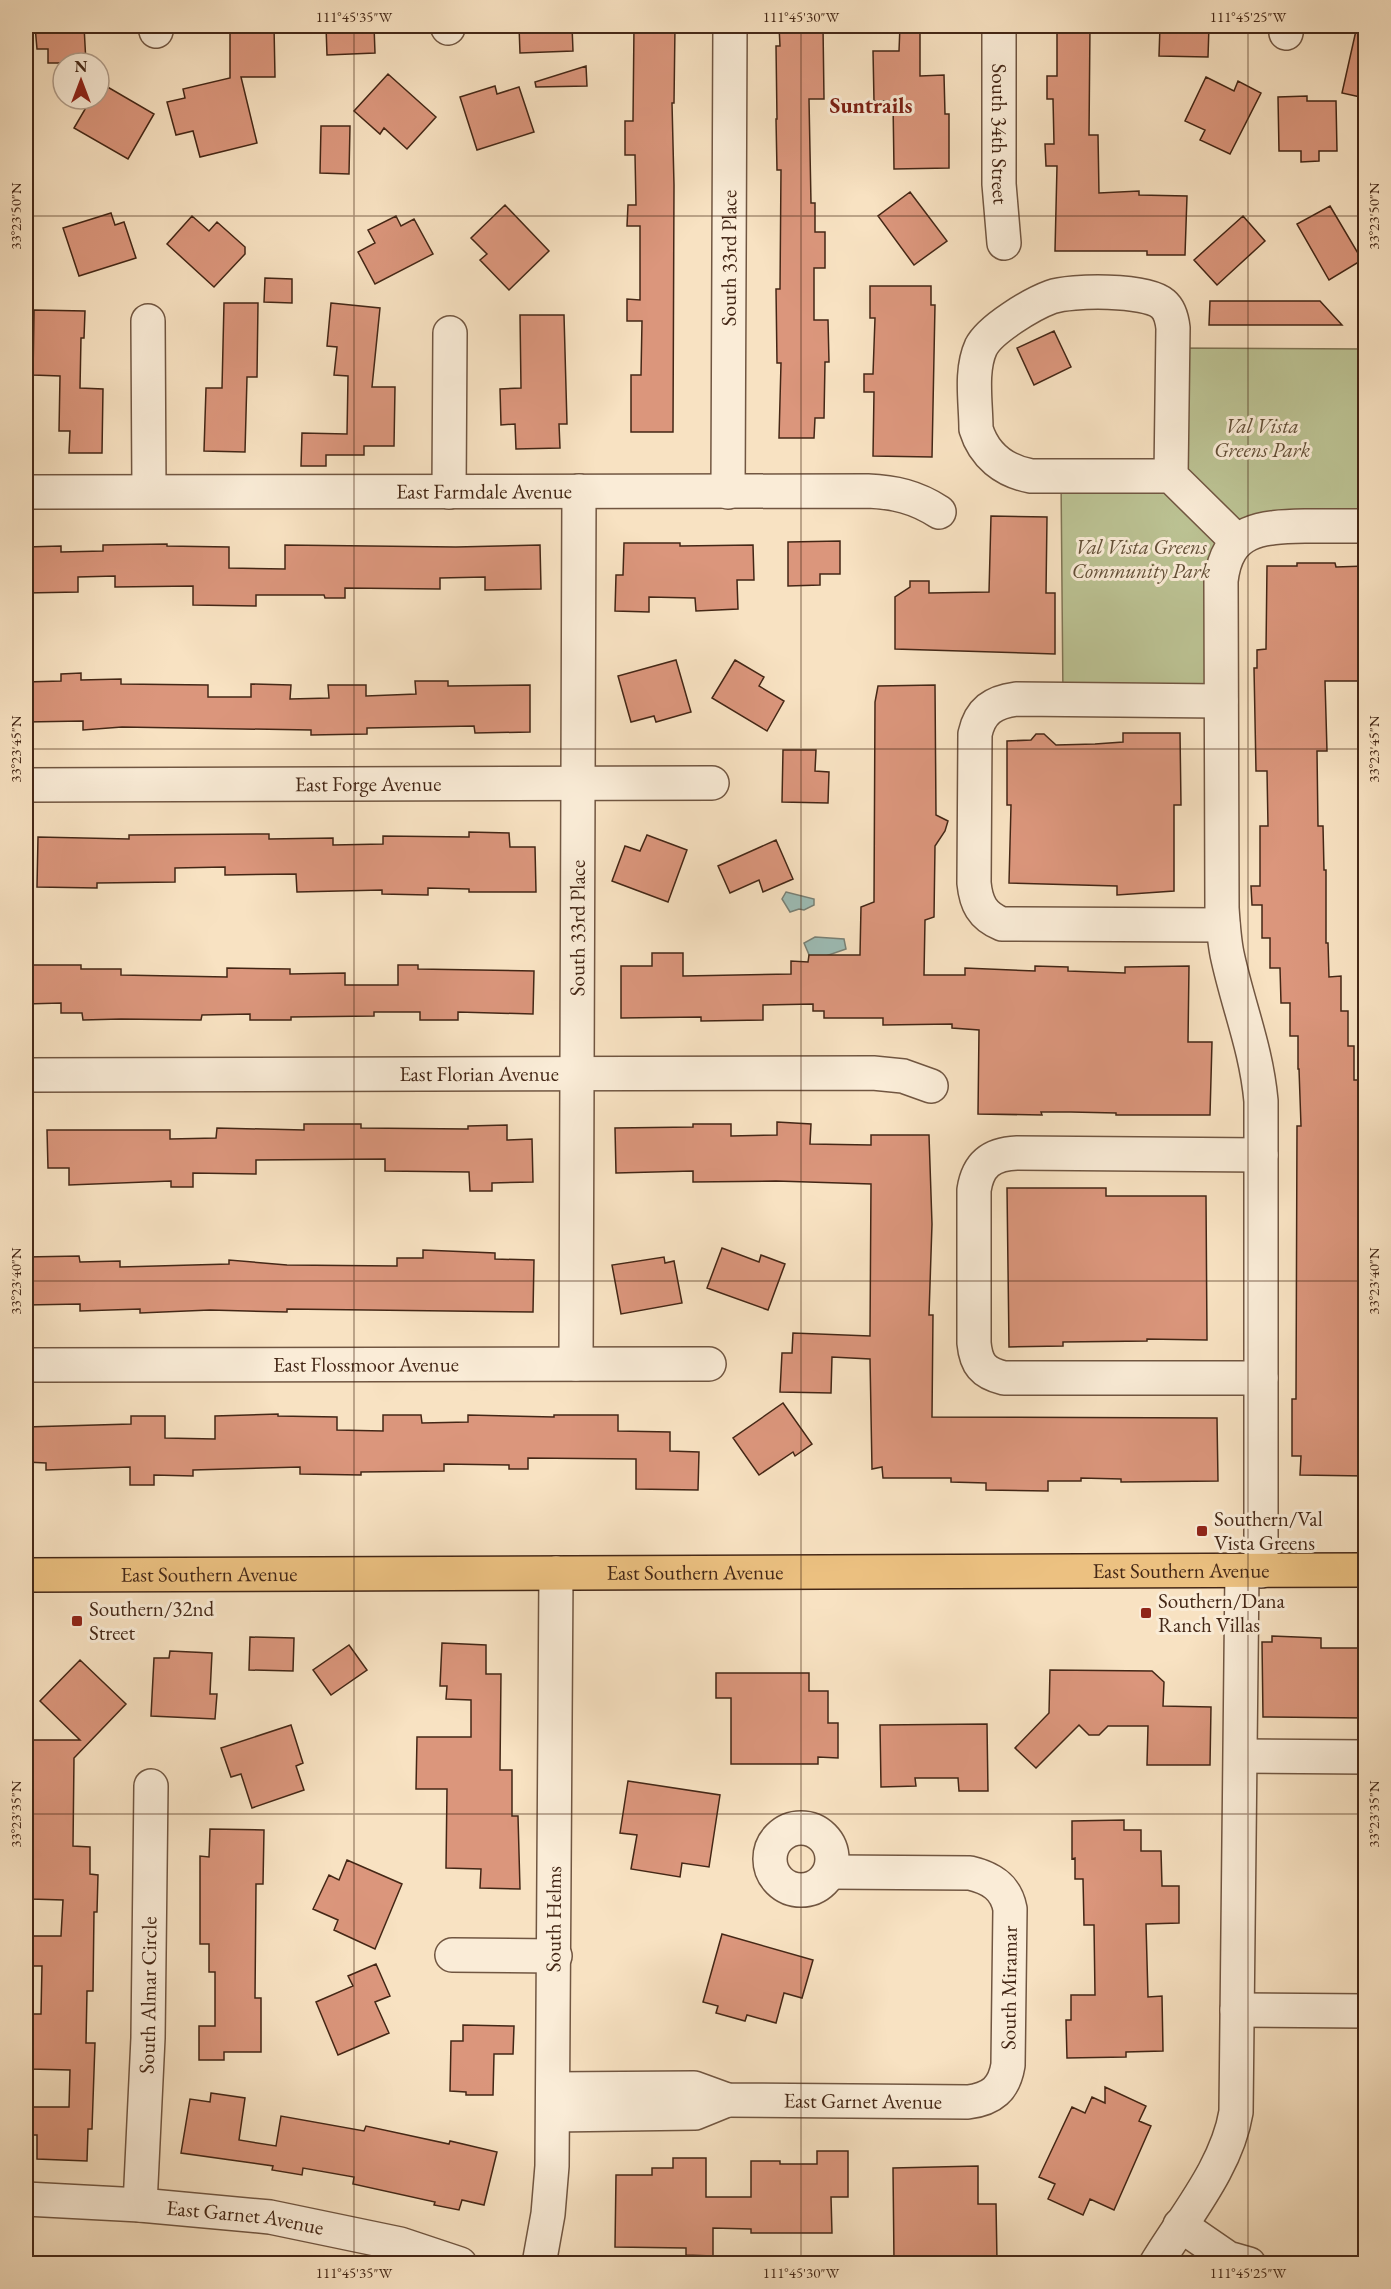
<svg xmlns="http://www.w3.org/2000/svg" width="1391" height="2289" viewBox="0 0 1391 2289" font-family="'EB Garamond',serif">
	<style>
		.green { fill: #bcc394; stroke: #807555; stroke-width: 1.5 }
		.water { fill: #9dbdb6; stroke: #798176; stroke-width: 1.5 }
		.building { fill: #db967c; stroke: #442716; stroke-width: 1.5 }
		.lines { fill: none; stroke-linecap: round; stroke-linejoin: round }
		.minor-casing { stroke: #715641; stroke-width: 36 }
		.major-casing { stroke: #442716; stroke-width: 36 }
		.minor { stroke: #faecd7; stroke-width: 33 }
		.major { stroke: #ecc181; stroke-width: 33 }
		.ticks { fill: none; stroke: #442716; stroke-width: 1.5; stroke-opacity: 0.45 }
		.poi-dot { fill: #8f2418; stroke: #faecd7; stroke-width: 2 }
		.labels { text-anchor: middle; stroke-width: 6; stroke-linejoin: round; paint-order: stroke }
		.street-label { font-size: 21px; fill: #442716; stroke: #faecd7 }
		.park-label { font-size: 21px; font-style: italic; fill: #624e36; stroke: #faecd7 }
		.poi-label { font-size: 21px; fill: #442716; stroke: #faecd7; text-anchor: start }
		.neighbourhood-label { font-size: 22px; font-weight: bold; fill: #7a1f14; stroke: #faecd7 }
		.neatline { fill: none; stroke: #442716; stroke-width: 2 }
		.ticks-label { font-size: 15px; text-anchor: middle; fill: #442716 }
	</style>
	<rect width="100%" height="100%" fill="#f8e2c2"/>
	<filter id="stains"><feTurbulence type="fractalNoise" baseFrequency=".00333" numOctaves="4"/><feColorMatrix values="0 0 0 0 .2 0 0 0 0 .09 0 0 0 0 .02 0 0 0 .5 -.17"/></filter>
	<radialGradient id="worn" r=".72"><stop offset=".6" stop-color="#630" stop-opacity="0"/><stop offset="1" stop-color="#630" stop-opacity=".3"/></radialGradient>
	<path class="green" d="M1172,348l193,1v177l-128,15 -16,160 -158,-1 -2,-224h110z"/>
	<path class="water" d="M786,892l28,7v6l-10,5 -5,-1 -9,3 -8,-13z
		M815,937l29,2 2,10 -23,8h-13l-6,-14z"/>
	<path class="building" d="M35,26h49l2,37h-38v-14h-11z
		M230,26h44l1,51h-34l16,66 -57,14 -7,-26 -17,4 -9,-33 18,-4 -2,-9 47,-11z
		M326,26h48l1,27 -48,2z
		M519,26h53l1,25 -53,2z
		M634,26h41l-1,77h-2l2,82 -1,247h-42v-57h10l1,-54h-15v-22l13,1v-74h-13l1,-21h8l-1,-50h-10v-34h8z
		M779,26h44l1,73h-15l2,104h4v29h10v36h-11v52h14l1,42h-4l-1,56h-9l-1,20h-35l2,-75h-4l-1,-74h4l1,-119h-4l-1,-51h1l-1,-73h4z
		M900,26h20v50l24,-1 1,39h4v54l-55,1 -1,-68h-19l-1,-50h26z
		M1057,26h33l-1,109h9l1,58 40,-2v4l48,1 -2,59h-38v-4h-92l2,-85h-11l-1,-22h9l-1,-45h-6v-23h10z
		M1160,26h49l-1,31 -49,-1z
		M1357,26h8v72l-23,-5z
		M586,66l1,20 -51,1 -1,-5z
		M388,74l48,43 -29,32 -23,-21 -4,6 -26,-23z
		M1206,77l28,14 4,-10 23,12 -31,61 -30,-14 5,-10 -20,-9z
		M99,82l55,32 -26,45 -54,-31 17,-29h8z
		M495,86l2,8 22,-7 15,45 -57,18 -17,-53z
		M1307,96v5h29l1,50h-18v10l-18,1v-11h-22l-1,-54z
		M321,126h29l-1,48 -29,-1z
		M910,192l37,49 -33,24 -36,-49z
		M505,205l44,46 -40,39 -29,-30 7,-6 -16,-16z
		M1330,206l32,54 -33,20 -32,-56z
		M111,213l4,12 9,-3 12,36 -57,18 -16,-48z
		M192,216l17,15 8,-9 28,25v7l-31,33 -47,-43z
		M396,216l5,10 13,-7 19,35 -58,30 -17,-32 17,-9 -7,-13z
		M1243,216l22,25 -48,44 -23,-25z
		M265,278l27,1v24l-28,-1z
		M870,286h61v19h4l-3,152 -59,-1 1,-64h-10v-18h9l2,-56h-5z
		M1210,301h110l22,24h-133z
		M224,303h34l-1,74h-10l-2,75 -41,-1 2,-63h16z
		M331,303l49,5 -8,79h23l-1,59h-30v9h-38v11h-25l1,-33 45,1 1,-58 -14,-1 3,-28 -10,-1z
		M34,310l51,1 -1,27h-3l-1,50 23,1 -1,64h-33l1,-22h-11l1,-55 -27,-1z
		M520,315h44l3,109h-8l1,24 -44,1 -1,-25 -14,1 -1,-36 21,-1z
		M1054,331l17,36 -37,18 -17,-37z
		M991,516l56,1 -1,76h9v61l-160,-5v-52l15,-10v-6h19v12l60,-1z
		M840,541v33h-20v11l-32,1v-44z
		M624,543h56v3l73,-1 1,35h-17l1,29 -42,2 -1,-13 -46,-1v15l-34,-1 1,-36h7z
		M167,544v2l62,1v21l56,1v-24l171,2 84,-2 1,44 -56,1v-13l-45,1v11l-95,-1v10h-20l-1,-3h-68v11l-63,-1v-19l-78,1v-11l-37,1v15l-52,1v-46l35,-1v6l42,-1v-6z
		M1297,563h38l1,4 29,-1v115h-40l2,70h-10l1,75h5l1,44h2v73h2l1,34 12,-1v35h7v35h6v34h5v170h3l-1,33h4v25h-3l-1,66h4v102l-65,-1 1,-19h-9v-57h4l1,-273h4l-2,-57h-1v-33h-8v-33h-9l-1,-35h-10v-30h-8v-33h-10l-1,-19h9v-60h8l-1,-55h-11l-2,-103h3v-18l9,-1 1,-83h30z
		M676,660l15,52 -35,10 -2,-6 -23,6 -13,-46z
		M735,660l29,17 -5,9 25,15 -17,30 -55,-33z
		M81,673v7l40,-1v5l87,1v12h43v-13l40,1 -1,14 39,-1 -1,-13h38v11l50,-2 -1,-13h33v5l82,-1v47l-55,1 -1,-7 -107,2v6l-56,1v-5l-189,-3 -39,3v-9l-57,1v-40l35,-1v-7z
		M935,685l1,130 12,6 -3,10 -10,15 -1,71 -9,3 -1,55h41v-7l70,3v-5l33,1v4l57,2v-6l64,-1 -1,76h24l-2,73h-94v-2l-45,-1h-30l1,3 -64,-1 1,-84 -27,-2v-4l-69,1v-7h-59v-7h-11v-7l-50,1v15l-62,1v-4l-80,1v-52h31v-13h31v23l108,-2v-13l17,1 1,-7h51l1,-48 13,-5 1,-200 3,-16z
		M1123,733h57l1,72h-7v86l-57,4v-9l-108,-3 2,-78h-4v-64l24,-1 5,-6h8l12,11 39,-1 28,-2z
		M783,750h33l-1,21 14,1 -1,31 -46,-1z
		M469,832l40,1 1,14h25l1,45h-67v-3l-41,-1v7l-46,-1v-4l-85,2 -1,-18 -71,1v-8l-50,1v14l-78,1v5l-60,-1 1,-50 91,2v-4l140,-1v5l64,-1v7l50,-1v-8l86,1z
		M647,835l40,15 -19,52 -56,-21 13,-35 15,5z
		M776,840l17,39 -30,13 -4,-12 -29,13 -12,-27z
		M26,965h55v4h40v6l106,2v-9l63,1v5l55,-1v12h53v-20h20v4l116,2 -1,43 -75,-2v8h-38v-8h-46v4l-83,1v3h-41v-6l-48,1 -1,5 -80,-1 -38,1 -1,-7h-21v-10l-35,1z
		M777,1122l34,2 -1,20 61,1v-10h58l3,89 -3,91h4l-1,102 285,1 1,63 -97,1v-3l-40,-1v3h-33v10l-62,-1v-7l-35,-1v-4h-68l-1,-11 -10,2 -2,-110 -38,-2 -1,36 -51,-1 2,-39h10l1,-20 77,3 1,-152 -95,-3 -83,1v-11l-77,2 -1,-45 78,-1v-3h38v12l46,-1z
		M304,1124h57v4l107,1v-3l39,-1v15l25,-1 1,43 -41,1v8h-22l-1,-19 -84,-1v-12l-129,1v14l-63,-1v14h-22v-6l-102,4v-17h-21l-1,-38h123v9l46,-1 1,-10 87,2z
		M1007,1188h99v8h100l1,144 -60,-1v2l-84,1v4l-54,1z
		M722,1248l37,14 2,-7 24,9 -17,46 -61,-22z
		M423,1250l72,3v6l39,1 -1,52 -246,-3v3l-77,-2 -70,3v-4l-60,2v-7l-54,1v-48l53,-1 1,6 40,-1v6l109,-3v-4l58,5 110,1v-8h26z
		M664,1257l1,6 9,-2 8,42 -61,11 -9,-49z
		M783,1403l29,41 -17,12 -2,-4 -34,23 -26,-37z
		M278,1414v2l59,1v13l46,1v-16h38l1,8 46,-1v-7l86,2v-2h64v16l52,1v19l29,1 -1,38 -62,-1v-30l-108,-1v11h-19v-4l-65,-1v7l-83,1v3l-61,-1v-7l-107,3v6l-39,-1v10h-24v-18l-84,3v-7l-20,-1v-35l105,-3v-8h34v22l50,1v-23z
		M1272,1636l49,2v10h44v70l-102,-1 -1,-75h10z
		M250,1637l44,1 -1,33 -44,-1z
		M442,1643l44,2v29h15l-1,96h12v46h6l2,73 -40,-1 1,-19 -35,-1 1,-79h-31l1,-52h54v-37l-25,-1 1,-13h-7z
		M349,1645l18,25 -36,25 -18,-25z
		M170,1651l42,2 -2,41h7l-2,25 -64,-3 3,-58h15z
		M80,1660l46,44 -52,54 -1,88 17,1v27l8,1 -1,37h-3l-1,79h-6l-1,52h9l-3,86h-4l-1,32 -50,-2v-24h-9v-28h41l1,-37 -39,-1 1,-55h9l1,-48h-10v-30h29l2,-36 -32,-1 2,-75h-7v-84h54l-40,-39z
		M1050,1670l102,1 12,11 -1,24 48,1 -1,58h-63l1,-39h-40l-9,9h-10l-10,-10 -43,43 -21,-20 34,-35z
		M716,1673h93v18h19v32h10v35l-20,-1v7h-87v-66h-15z
		M987,1724l1,67h-29l-1,-13h-43l1,8 -35,1 -1,-62z
		M291,1725l12,38 -7,3 8,24 -52,18 -11,-34 -10,3 -10,-29z
		M628,1781l92,14 -11,72 -27,-4 -2,14 -49,-8 6,-34 -17,-2z
		M1124,1820v10h17v21h20l1,35h17v37l-33,1 2,73 14,-1 1,55 -37,1v5l-59,1 -1,-38h5v-25h24l-1,-70h-10l-1,-46h-8v-21l-3,1v-38z
		M210,1829l54,1 -1,54h-7l-1,114h6v54h-37v8h-25v-34h16v-54h-6v-28h-9v-88l9,1z
		M347,1860l55,24 -27,65 -41,-19 4,-10 -25,-11 16,-34 10,5z
		M722,1934l91,26 -11,38 -18,-5 -8,30 -29,-8 -2,6 -29,-8 2,-7 -15,-4z
		M376,1964l14,32 -15,6 14,31 -51,22 -22,-53 37,-16 -5,-10z
		M463,2025l51,1 -1,28h-19l-1,41h-27v-3l-16,-1 1,-50h12z
		M1105,2087l41,19 -7,15 12,5 -37,84 -24,-11 -7,16 -35,-16 7,-15 -16,-7 33,-70 13,6 7,-16 13,6z
		M211,2093l34,5 -6,42 37,6 5,-30 83,15 2,-5 83,18 1,-3 47,11 -13,53 -22,-5 -3,10 -25,-5 1,-3 -82,-18 1,-7 -51,-9 -1,7 -30,-5 1,-4 -92,-13 9,-54 20,3z
		M817,2151h31v46h-17l1,36h-81v-4l-38,-1v28l-27,-1v-7l-71,-1 1,-72h36v-7h21v-10h33v39h45v-36h29v3h37z
		M978,2166v38h18l1,57 -103,1 -1,-94z"/>
	<g class="lines">
		<defs>
			<g id="minor">
				<path d="M155,26l1,5"/>
				<path d="M447,26l1,2"/>
				<path id="s1" d="M999,26v158l5,59"/>
				<path d="M1286,33l1,-7"/>
				<path d="M148,321l1,170"/>
				<path d="M1171,476l2,-148c-1,-9 -3,-18 -10,-24 -17,-15 -92,-14 -112,-7 -19,7 -61,32 -70,50 -11,24 -5,56 -5,82 8,26 28,42 55,47h140l66,65"/>
				<path id="s2" d="M26,492l842,-1c26,1 48,6 71,21"/>
				<path d="M449,492l1,-159"/>
				<path id="s3" d="M728,492l2,-466"/>
				<path d="M1221,701l-205,-2c-23,3 -36,12 -41,35l-1,149c2,20 8,33 28,41l221,1"/>
				<path id="s4" d="M26,785l686,-2"/>
				<path id="s5" d="M26,1075l847,-2 30,3 28,10"/>
				<path d="M1261,1155l-244,-2c-26,1 -39,11 -43,37v153c2,21 9,30 30,35h257"/>
				<path id="s6" d="M576,1364l3,-873"/>
				<path id="s7" d="M26,1365l683,-1"/>
				<path d="M1261,1571v-470c-5,-54 -23,-95 -34,-147 -3,-15 -4,-31 -5,-46l-1,-327c6,-53 40,-54 84,-55 20,0 40,0 61,0"/>
				<path d="M1241,1756l125,1"/>
				<circle cx="801" cy="1859" r="31"/>
				<path d="M452,1955l103,1"/>
				<path d="M1237,2010l129,1"/>
				<path id="s8" d="M553,2089l141,-1 33,12 241,2c24,-3 36,-13 40,-37l2,-156c-4,-22 -19,-31 -40,-36l-139,-1"/>
				<path d="M553,2115l142,-2 32,-13"/>
				<path id="s9" d="M26,2199l114,6 130,12 130,27 60,20"/>
				<path id="s10" d="M140,2205l8,-167 3,-252"/>
				<path d="M1180,2225l48,33 21,6"/>
				<path id="s11" d="M539,2264l9,-50 4,-48 4,-593"/>
				<path d="M1156,2264c29,-48 71,-97 80,-152l6,-541"/>
			</g>
			<g id="major">
				<path id="s12" d="M26,1575l1340,-5"/>
			</g>
		</defs>
		<use href="#minor" class="minor-casing"/>
		<use href="#major" class="major-casing"/>
		<use href="#minor" class="minor"/>
		<use href="#major" class="major"/>
	</g>
	<path class="ticks" d="M354,26v2238M801,26v2238M1248,26v2238M26,216h1340M26,749h1340M26,1281h1340M26,1814h1340"/>
	<g class="poi-dot">
		<rect x="1196" y="1525" width="12" height="12" rx="3"/>
		<rect x="1140" y="1607" width="12" height="12" rx="3"/>
		<rect x="71" y="1615" width="12" height="12" rx="3"/>
	</g>
	<g class="labels">
		<g class="street-label">
			<text dy="7" stroke="none"><textPath href="#s1" startOffset="108">South 34th Street</textPath></text>
			<text dy="7" stroke="none"><textPath href="#s3" startOffset="234">South 33rd Place</textPath></text>
			<text dy="7" stroke="none"><textPath href="#s2" startOffset="458">East Farmdale Avenue</textPath></text>
			<text dy="7" stroke="none"><textPath href="#s4" startOffset="342">East Forge Avenue</textPath></text>
			<text dy="7" stroke="none"><textPath href="#s6" startOffset="436">South 33rd Place</textPath></text>
			<text dy="7" stroke="none"><textPath href="#s5" startOffset="453">East Florian Avenue</textPath></text>
			<text dy="7" stroke="none"><textPath href="#s7" startOffset="340">East Flossmoor Avenue</textPath></text>
			<text dy="7" stroke="none"><textPath href="#s12" startOffset="1155">East Southern Avenue</textPath></text>
			<text dy="7" stroke="none"><textPath href="#s12" startOffset="669">East Southern Avenue</textPath></text>
			<text dy="7" stroke="none"><textPath href="#s12" startOffset="183">East Southern Avenue</textPath></text>
			<text dy="7" stroke="none"><textPath href="#s11" startOffset="346">South Helms</textPath></text>
			<text dy="7" stroke="none"><textPath href="#s8" startOffset="554">South Miramar</textPath></text>
			<text dy="7" stroke="none"><textPath href="#s10" startOffset="210">South Almar Circle</textPath></text>
			<text dy="7" stroke="none"><textPath href="#s8" startOffset="312">East Garnet Avenue</textPath></text>
			<text dy="7" stroke="none"><textPath href="#s9" startOffset="220">East Garnet Avenue</textPath></text>
		</g>
		<g class="park-label">
			<text x="1262" y="433">Val Vista<tspan x="1262" dy="24">Greens Park</tspan></text>
			<text x="1141" y="554">Val Vista Greens<tspan x="1141" dy="24">Community Park</tspan></text>
		</g>
		<g class="poi-label">
			<text x="1214" y="1526">Southern/Val<tspan x="1214" dy="24">Vista Greens</tspan></text>
			<text x="1158" y="1608">Southern/Dana<tspan x="1158" dy="24">Ranch Villas</tspan></text>
			<text x="89" y="1616">Southern/32nd<tspan x="89" dy="24">Street</tspan></text>
		</g>
		<g class="neighbourhood-label">
			<text x="871" y="113">Suntrails</text>
		</g>
	</g>
	<rect width="1391" height="2289" fill="none" stroke="#f8e2c2" stroke-width="66"/>
	<g transform="translate(81 81)"><circle r="28" fill="#faecd7" stroke="#b19d8a" stroke-width="1.5"/>
	<path d="M0-4.5L10 22L0 15L-10 22Z" fill="#8f2418"/>
	<text y="-9" font-size="16" font-weight="bold" text-anchor="middle" fill="#442716">N</text>
	</g>
	<rect x="33" y="33" width="1325" height="2223" class="neatline"/>
	<g class="ticks-label">
		<text x="354" y="22">111°45'35"W</text>
		<text x="801" y="22">111°45'30"W</text>
		<text x="1248" y="22">111°45'25"W</text>
		<text transform="translate(16 216) rotate(-90)" y="5">33°23'50"N</text>
		<text transform="translate(1374 216) rotate(-90)" y="5">33°23'50"N</text>
		<text transform="translate(16 749) rotate(-90)" y="5">33°23'45"N</text>
		<text transform="translate(1374 749) rotate(-90)" y="5">33°23'45"N</text>
		<text transform="translate(16 1281) rotate(-90)" y="5">33°23'40"N</text>
		<text transform="translate(1374 1281) rotate(-90)" y="5">33°23'40"N</text>
		<text transform="translate(16 1814) rotate(-90)" y="5">33°23'35"N</text>
		<text transform="translate(1374 1814) rotate(-90)" y="5">33°23'35"N</text>
		<text x="354" y="2278">111°45'35"W</text>
		<text x="801" y="2278">111°45'30"W</text>
		<text x="1248" y="2278">111°45'25"W</text>
	</g>
	<rect width="100%" height="100%" filter="url(#stains)"/>
	<rect width="100%" height="100%" fill="url(#worn)"/>
</svg>
